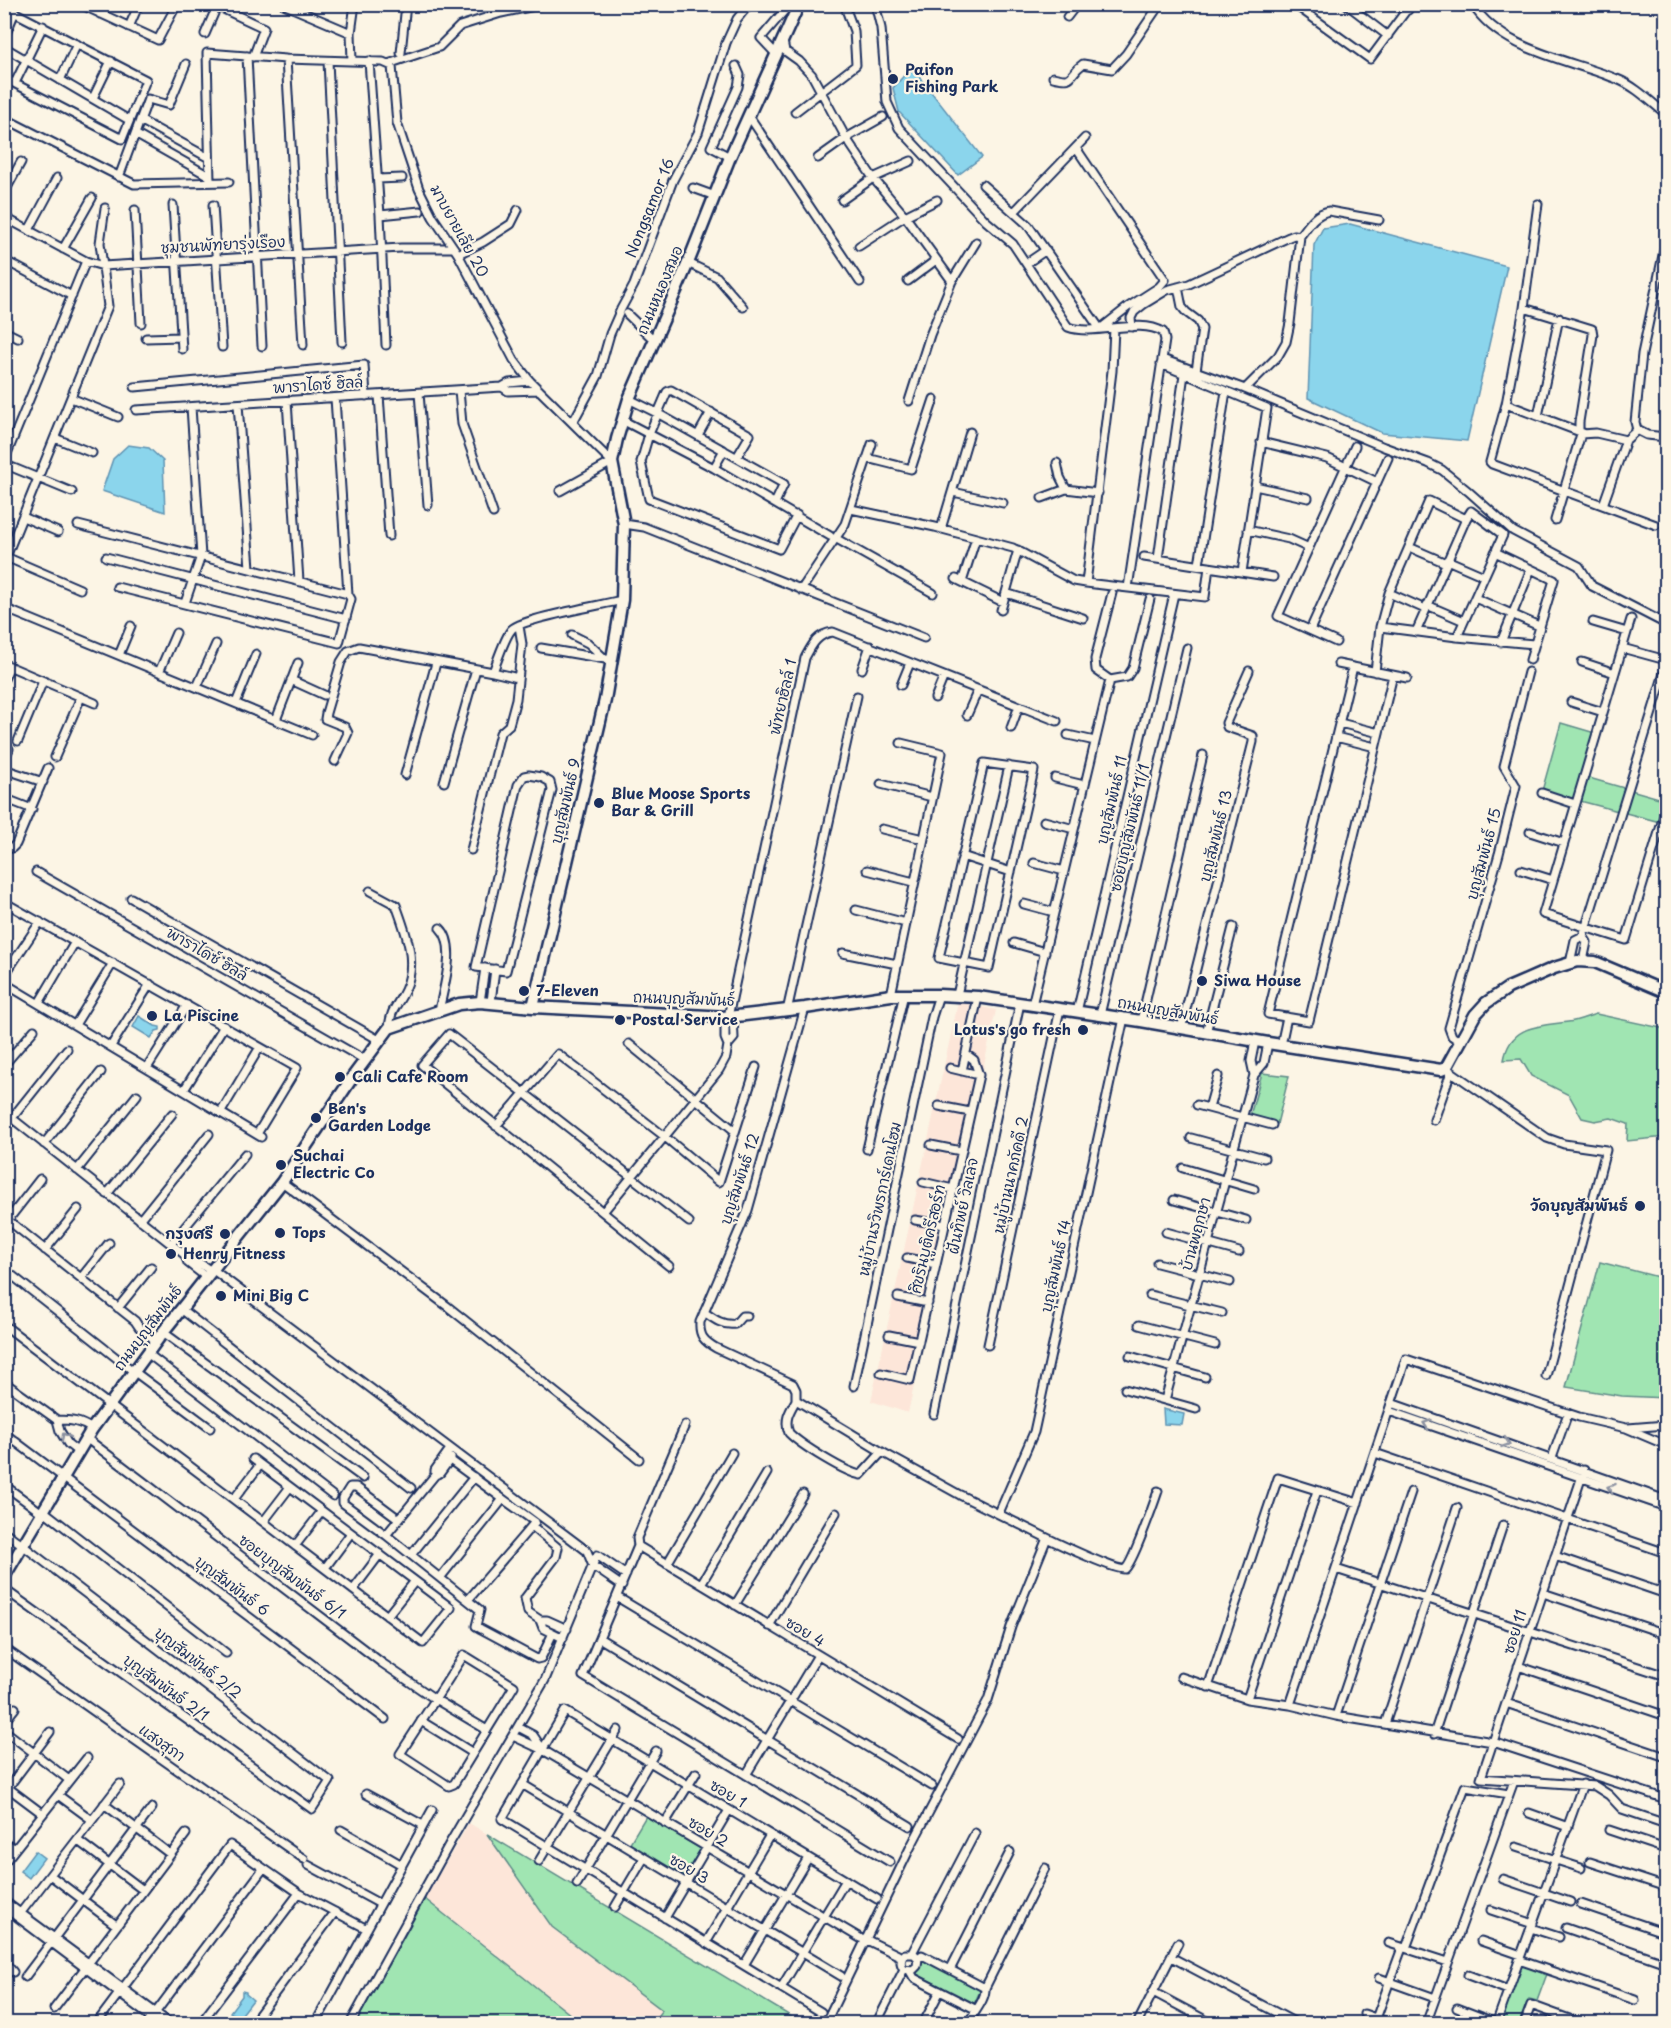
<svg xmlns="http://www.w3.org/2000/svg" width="1671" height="2028" viewBox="0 0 1671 2028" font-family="'Playpen Sans','Playpen Sans Thai',sans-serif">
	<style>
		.built { fill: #fde6d9 }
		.green { fill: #a0e5b2; stroke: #5e8a88; stroke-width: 1.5 }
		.water { fill: #8bd5ec; stroke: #5e93b3; stroke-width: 1.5 }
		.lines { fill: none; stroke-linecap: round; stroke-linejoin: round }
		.street-casing { stroke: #1b2f5e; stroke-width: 11 }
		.secondary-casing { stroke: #1b2f5e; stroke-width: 15 }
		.street { stroke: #fcf5e5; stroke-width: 7 }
		.secondary { stroke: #fcf5e5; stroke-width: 10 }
		.oneway { stroke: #8c92a2 }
		.poi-dot { fill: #1b2f5e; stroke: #fcf5e5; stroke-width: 2 }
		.labels { text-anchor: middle; stroke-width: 4.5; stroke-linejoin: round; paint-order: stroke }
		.poi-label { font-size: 15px; font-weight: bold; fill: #1b2f5e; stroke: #fcf5e5; text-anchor: start }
		.street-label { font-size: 15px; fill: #1b2f5e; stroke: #fcf5e5 }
	</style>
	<rect width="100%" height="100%" fill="#fcf5e5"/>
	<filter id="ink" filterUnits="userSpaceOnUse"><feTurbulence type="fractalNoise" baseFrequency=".0167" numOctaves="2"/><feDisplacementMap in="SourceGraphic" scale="12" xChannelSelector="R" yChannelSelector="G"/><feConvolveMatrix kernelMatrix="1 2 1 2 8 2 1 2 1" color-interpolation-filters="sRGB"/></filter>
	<g filter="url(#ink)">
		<path class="built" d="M958,1002l38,8 -88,403 -37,-12z
			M469,1823l18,11 66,93 110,83 -11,13h-71l-156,-124z"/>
		<path class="green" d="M1561,723l34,10 -13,43 84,24 -6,22 -118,-31z
			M1596,1014l70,15v108l-39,4 1,-17 -17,-6 -16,3 -13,-3 -13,-23 -38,-19 -10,-17 -17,1c6,-35 35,-34 64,-38 9,-1 18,-5 28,-8z
			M1262,1073l27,3 -12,48 -27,-8z
			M1600,1262l66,17v119l-44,-2 -56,-9z
			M646,1816l55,33 -18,30 -55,-33z
			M487,1834l315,189h-150l10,-13 -110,-83z
			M425,1899l156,124h-218l-5,-4z
			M924,1959l57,30 -7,15 -58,-30z
			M1522,1964l25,10 -10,27 -8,-2 -9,24h-14l-6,-2z"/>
		<path class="water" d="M909,70l9,5 64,82 -24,18 -59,-63 -6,-24z
			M1350,224l157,42 -40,175 -85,-8 -74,-35 6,-153 9,-17z
			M128,445l21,3 14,13 2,51 -63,-21 11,-32z
			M139,1016l16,10 5,1v3l-4,1 -5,7 -18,-11z
			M1163,1409l21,5 -2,11 -18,-1z
			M35,1851l9,7 -15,20 -9,-7z
			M242,1991l4,1v2l7,6 -14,18 -9,-6 12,-16z"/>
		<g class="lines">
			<defs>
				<path id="street" d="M80,4l78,36 19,-36
					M283,4l68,29
					M875,4l6,24 6,74 12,26 87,93 27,23 55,83c27,10 71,-10 95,5l2,8 -37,248
					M1294,4l76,55 41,-55
					M1346,4l42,32
					M1400,4l8,6
					M1472,4c31,48 97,55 145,75 18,7 34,23 49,35
					M217,6l47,22 -11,29
					M4,7l142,73 -24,59 -118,-61
					M100,14l4,-10
					M1067,17l10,-13
					M129,27l10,-23
					M205,34l13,-30
					M4,38l11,-26
					M783,41l2,10 14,10 13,14 34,63 27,40 32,38 47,65
					M4,47l125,73
					M401,53l5,-49
					M777,55l-16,-17 29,-34
					M247,56l15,290
					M286,59l17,286
					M328,61l14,281
					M352,61l-1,-28 4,-29
					M369,61l11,154 6,130
					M388,64l51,-17 21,-21 41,-13 43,-9
					M1053,77c23,6 15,-3 30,-13l29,5 14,-15 34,-50
					M60,80l17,-36
					M15,83l28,-57
					M93,98l18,-37
					M795,112l61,-47 -2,-34 -10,-27
					M749,116l111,166
					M4,118l130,66 95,-2
					M140,120l69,38
					M135,134l74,42
					M730,157l-19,-10 27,-60 2,-12 -4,-9
					M818,158l28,-20 37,-21
					M119,177l29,-78 21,6 17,-41
					M378,179l24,-1
					M210,182l-3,-129 79,6 97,3 9,4 5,57 22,66 14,28 25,37 56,106 16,21 82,81 -52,29
					M983,185l45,40 72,104 28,-22 31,-20 6,-7 -89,-132
					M693,188l22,8
					M4,193l17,-31
					M842,200l31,-22 38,-17
					M173,205l9,144
					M213,205l9,142
					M135,210l6,113
					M1014,212l71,-74
					M380,215l40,-4
					M4,217l82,44 17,5 298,-18h53
					M29,230l28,-52
					M1300,236c9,-11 14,-22 29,-25l50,9
					M1666,241l-24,113 -7,68 2,8 10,5 19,2
					M859,246l46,-30 32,-16
					M63,249l29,-51
					M458,254l25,-12 28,-18 7,-14
					M4,260l68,36
					M688,263l29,14 26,30
					M1027,263l19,-13
					M908,281l28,-21
					M1178,287l4,20 4,5 12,9 4,8 -6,42
					M1524,308l68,21 1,6 -14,87v9
					M627,314l27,26
					M1132,327l-1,-9 3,-6 10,-8 23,-14 22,-6 100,-47 5,-2 6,1 -10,87 -4,19 -8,14 -33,33
					M4,331l14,7
					M146,338l35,-1
					M1162,359l83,30 139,58 44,16 14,7 26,21 45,40 66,35 13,20 74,38
					M1161,364l106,44 -25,164
					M530,381l-21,2 -7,4 6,4 31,-1
					M135,387l229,-22 2,31
					M459,390l3,34 31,89
					M419,393l9,112
					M379,395l10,141
					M71,398l47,19
					M629,399l28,14 127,71 -9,19
					M287,401l12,180
					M909,401l21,-66 22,-54 24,-39
					M238,404l12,164
					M1506,404l18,-96 14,-104
					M136,410l366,-23
					M1538,416l21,-98
					M622,420l92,48 116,68
					M573,422l25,-46 12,-42 11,-25 13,-24 39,-105 25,-47 28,-90 11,-24 12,-15
					M1583,433l-77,-29 -16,58 2,2 164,61
					M698,435l13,-23
					M55,438l37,15
					M1261,442l66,16 50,24
					M737,457l13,-22 -79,-45 -4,2 -18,42 -8,28 8,37 130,50 18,-34
					M867,458l44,11 23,-70
					M4,461l82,-200
					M1057,463l3,14 6,12
					M4,464l68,28
					M714,468l10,-18
					M1255,486l53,12
					M953,492l50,11
					M1042,498l24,-9 32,4
					M1603,505l23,-65
					M851,509l84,18 78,21 61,33 12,2 119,14 4,-30
					M23,517l35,15
					M1555,520l26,-86 15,-1 30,7 11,-10
					M624,524l20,3 280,111
					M78,525l270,69
					M941,529l29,-97
					M1248,530l41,9 20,9
					M835,538l98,55
					M1409,547l37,16
					M1495,552l59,28 -24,80
					M6,557l74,32
					M106,557l240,62
					M1144,557l129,20
					M1158,559l26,-185
					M1447,560l37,16
					M4,562l104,-256 -8,-63 5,-35
					M1199,565l27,-174
					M956,579l47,23
					M962,582l14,-44
					M1086,583l26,-212 2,-43
					M117,587l222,56 12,-44 -3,-5 -13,-196
					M801,590l44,-66 27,-80
					M1006,593l77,25
					M1112,593l-17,66 1,11 14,10 17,-3 6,-9 17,-69
					M1389,593l36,16
					M1475,598l64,28
					M185,603l16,-47 -10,-149
					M1427,605l37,16
					M4,608l308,127
					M1001,610l17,-60
					M1631,619l-88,295 83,26 40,-131
					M1593,622l34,10
					M1380,627l77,10 77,7
					M1310,630l78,-172
					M1416,632l50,-113
					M572,635l16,8 16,15
					M1336,642l-58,-26 77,-170
					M1501,642l30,-73
					M541,648l70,12
					M1622,648l44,12
					M119,655l12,-29
					M1582,662l33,11
					M4,664l91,39
					M1338,664l69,14
					M1353,667l-85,347 41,7 84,-346
					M862,669l8,-23
					M159,672l17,-39
					M493,672l25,6
					M1375,672l5,-45 9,-34 40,-92 37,18 5,-8 32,24 -46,102
					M4,679l6,-13
					M291,680l33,15
					M901,685l9,-22
					M197,687l19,-43
					M935,698l9,-22
					M1571,702l32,10
					M236,703l20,-49
					M967,715l11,-25
					M276,720l22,-57
					M1340,723l39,10
					M1011,728l8,-22
					M1068,735l27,6
					M1336,737l39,10
					M18,741l25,-60
					M55,757l26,-60
					M4,760l5,-11
					M335,761l13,-28 -3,-6 -20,-8 1,-6 15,-51 7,-11 11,-4 134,25c4,-10 12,-36 19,-43 12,-11 90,-24 110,-29
					M984,763l50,7 -45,198 -50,-10z
					M4,769l39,13
					M405,775l31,-112
					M529,775l12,2 9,5 2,8 -46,181 -30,-4 42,-182 6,-9z
					M1055,778l29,7
					M444,782l32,-113
					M881,784l51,13
					M1542,793l33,11
					M4,798l28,11
					M1044,821l30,8
					M882,829l41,10
					M1530,832l34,11
					M4,849l8,-1 4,-4 32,-76
					M471,850l29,-117 9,-8 7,-26 6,-55 -3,-18
					M962,856l49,16
					M1034,863l30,8
					M867,870l47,12
					M1521,870l32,10
					M36,872l329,188
					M370,891l26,14c10,28 22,57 9,85 -8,17 -14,18 -16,38
					M131,898l248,142
					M4,902l293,166 -40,66
					M1024,904l30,8
					M856,910l50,13
					M1014,943l31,9
					M843,953l54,11
					M1583,961l4,-19 -4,-6 83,-269
					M1570,963l5,-23 8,-4
					M4,976l36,-54
					M4,983l257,154
					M891,995l51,-242 -41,-10
					M957,995l52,-229
					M480,1002l5,-34
					M491,1002l4,-33
					M39,1003l36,-61
					M1032,1005l78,-325
					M805,1008l-57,202 -48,112c-1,14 4,19 16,26l77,36 3,6v10l86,52 78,43 87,43 -36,89 -23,73 -78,148 -85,176
					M439,1011c4,-22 19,-66 1,-83
					M787,1011l70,-315
					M1077,1012l97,-418
					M1100,1015l87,-367
					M725,1017v21l3,7 6,-7 -1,-22
					M728,1017l77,-359c7,-13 12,-24 28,-26l224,89
					M1141,1021l62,-266
					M75,1025l38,-62
					M1181,1029l72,-287v-6l-26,-9 -1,-4 23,-52
					M1206,1033l27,-106
					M1459,1041l-7,-5 -3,-8 50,-174 17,-68 -12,-20 24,-94
					M629,1044l106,87
					M1281,1045l6,-28
					M111,1046l39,-62
					M4,1065l30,-35
					M147,1068l40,-63
					M950,1068l29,7
					M1446,1068l101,70 17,6 42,6 -60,226
					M962,1071l16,-74
					M1254,1075l10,-12 4,-20
					M184,1090l40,-64
					M1197,1105l75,20
					M939,1106l31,6
					M1209,1108l9,-32
					M4,1112l181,143 7,3 19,13
					M221,1112l39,-65
					M12,1118l55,-69
					M1434,1120l17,-48
					M496,1126l62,-72 106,82 55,46 37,-115
					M1191,1138l73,20
					M44,1144l57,-72
					M931,1145l30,6
					M867,1149l37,-155
					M1183,1168l71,21
					M77,1170l60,-75
					M282,1182l165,124 192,153
					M923,1182l30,7
					M107,1194l65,-80
					M1174,1200l72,20
					M603,1212l116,-142 7,-13 2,-12
					M4,1217l131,104 4,6 17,14
					M8,1220l32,-41
					M140,1220l69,-86
					M915,1220l30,5
					M1166,1232l73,20
					M171,1244l74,-90
					M45,1250l33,-41
					M185,1255l3,8 18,14
					M907,1258l29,6
					M1157,1263l73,19
					M669,1266l-247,-201 27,-31 240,188
					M4,1269l124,98 82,61
					M212,1269l375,282 6,15 29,20
					M81,1278l28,-35
					M1150,1295l72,18
					M898,1297l30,6
					M118,1308l33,-41
					M181,1309l230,179
					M704,1312c10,7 19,14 31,12l7,-8h5
					M4,1325l419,318 28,-35 -198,-149
					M1139,1325l76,20
					M163,1332l200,146
					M889,1335l30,6
					M988,1345l72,-336
					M147,1353l186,143
					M1130,1356l75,21
					M881,1373l29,7 69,-305 -5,-15 -8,-6
					M4,1382l53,38 3,11 8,13 9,7
					M854,1386l78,-369 7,-22
					M1125,1389l71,20
					M796,1400c-7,12 -12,20 -7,33 12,12 57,40 72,42l21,-23
					M1165,1400l89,-325 -3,-14 4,-20
					M1391,1403l275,97
					M1389,1411l277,96
					M934,1414l86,-411
					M57,1420c14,0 23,1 35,9
					M685,1425l-48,113 1,8 -55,130 307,186
					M1628,1428l38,-3
					M4,1433l381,286
					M86,1438l296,225 53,36 52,31
					M450,1449l-15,21v5l-49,60 94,75 -4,16 5,3 56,30 4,-1 12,-25
					M1375,1453l291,100
					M1552,1458l16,-45
					M1584,1470l-103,308 114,8 14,9 13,14 44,15
					M435,1475l5,-2 11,-15
					M4,1485l38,28
					M234,1499l26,-34
					M44,1511l182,142
					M999,1513l35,-81 90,-414
					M264,1521l26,-34
					M532,1526l26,22 -2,9 -31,41 3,14 12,8
					M4,1531l326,250 -18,28 -308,-220
					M386,1535l-43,-32v-5l7,-11h6l43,32
					M1047,1538c10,5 72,34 78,31 7,-4 29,-66 33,-78
					M295,1546l27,-35
					M638,1546l320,193
					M411,1555l63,-78
					M1555,1556l111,38
					M667,1564l65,-111
					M325,1568l26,-35
					M1336,1569l330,107
					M440,1578l63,-79 -53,-39
					M701,1584l66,-111
					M353,1590l27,-36
					M1543,1593l123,41
					M617,1597l315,189
					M468,1600l67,-78 -32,-23
					M735,1605l68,-111
					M387,1616l28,-35
					M769,1626l67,-113
					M563,1638l-20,-10 -3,-8h7l20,9
					M599,1638l311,188
					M4,1648l300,211
					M464,1655l50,31 -60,98 -5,2 -49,-32z
					M1518,1666l148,50
					M1181,1677l66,22 43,6 46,11 157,26 173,57
					M1208,1687l70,-209 80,25
					M1247,1699l70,-208
					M1506,1703l160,54
					M1290,1705l116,-346 173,58 47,11 40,17
					M1336,1716l75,-224
					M421,1721l52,32
					M4,1722l11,-14
					M1385,1724l72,-216
					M518,1727l15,8 10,15
					M4,1730l65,50
					M1434,1734l69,-209
					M513,1736l30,14 317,188
					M746,1775l72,-120
					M522,1784l319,192
					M7,1787l36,27
					M4,1793l46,-61
					M366,1794l57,31
					M58,1795l34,25
					M104,1804l66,50
					M1529,1813l39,14
					M665,1823l31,-50
					M341,1830l61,35
					M1609,1830l57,19
					M77,1840l66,50
					M4,1842l11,7
					M1516,1847l65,21
					M539,1861l79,-131
					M1590,1862l76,25
					M4,1863l83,-105
					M308,1865l72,39
					M50,1875l66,50
					M1503,1879l67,23
					M577,1884l79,-133
					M4,1901l167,123
					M1581,1904l85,29
					M4,1907l156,117
					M615,1907l29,-49
					M1491,1910l42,14
					M19,1915l101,-131
					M665,1918l64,-108
					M1531,1928l28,9
					M1566,1928l100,35
					M865,1939l37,18
					M1481,1941l40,14
					M706,1943l64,-108
					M1389,1943l59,19
					M1406,1948l59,-161 44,7
					M912,1953l63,-120
					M1171,1957l127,67
					M918,1958l-1,8 -4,4 -9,-1c-4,-5 -4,-10 1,-15h9l4,4 4,-3 63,33c1,12 -12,25 -17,36
					M1519,1960l116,40
					M4,1961l9,11
					M744,1965l64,-107
					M951,1968l59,-116
					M910,1971l4,7 61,31
					M1468,1975l40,15
					M25,1977l127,-169
					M1379,1978l56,20
					M781,1988l65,-108
					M985,1988l60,-120
					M1153,1992l60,32
					M1457,2008l39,15
					M54,2009l132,-175
					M821,2012l-319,-193 63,-108 312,188
					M1364,2014l29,10
					M96,2024l134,-179 69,48 68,36
					M147,2024l116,-155
					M200,2024l99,-131
					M252,2024l83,-112
					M315,2024l117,-214
					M350,2024l101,-183 94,-161 52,-125 29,20
					M876,2024l28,-55
					M923,2024l17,-33
					M1137,2024l41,-81
					M1374,2024l28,-76
					M1426,2024l88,-243
					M1496,2024l87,-240
					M1524,2024l7,-19 52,19"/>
				<path id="secondary" d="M533,1007l72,-307 17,-100 2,-76 -12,-62 5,-23 12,-40 59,-136 42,-106 69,-153
					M4,1577l88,-148 71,-97 119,-150 72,-107 35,-47 70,-24 21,-2 53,5 195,10 77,-9 86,-13h48l39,2 163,24 127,22 173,27 5,-2 29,-53 11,-12 22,-15 46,-20 23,-7 18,1 71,30"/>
			</defs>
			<use href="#street" class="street-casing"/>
			<use href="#secondary" class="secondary-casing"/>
			<use href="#street" class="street"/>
			<use href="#secondary" class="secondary"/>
		</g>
		<defs><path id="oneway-chevron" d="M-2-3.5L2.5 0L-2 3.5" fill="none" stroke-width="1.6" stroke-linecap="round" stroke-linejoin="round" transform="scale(1.5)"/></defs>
		<g class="oneway">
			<use href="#oneway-chevron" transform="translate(1427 1424) rotate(-161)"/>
			<use href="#oneway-chevron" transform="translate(65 1437) rotate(-119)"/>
			<use href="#oneway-chevron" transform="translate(1506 1443) rotate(19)"/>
			<use href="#oneway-chevron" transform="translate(1611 1488) rotate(-161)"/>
		</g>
	</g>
	<g class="poi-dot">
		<circle cx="893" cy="79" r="6"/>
		<circle cx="599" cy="803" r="6"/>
		<circle cx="1202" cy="981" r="6"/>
		<circle cx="524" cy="991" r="6"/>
		<circle cx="152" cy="1016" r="6"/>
		<circle cx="620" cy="1020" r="6"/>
		<circle cx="1083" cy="1030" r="6"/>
		<circle cx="340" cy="1077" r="6"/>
		<circle cx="316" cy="1118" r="6"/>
		<circle cx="281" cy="1165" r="6"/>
		<circle cx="1640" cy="1206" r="6"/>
		<circle cx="280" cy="1233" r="6"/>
		<circle cx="225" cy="1234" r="6"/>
		<circle cx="171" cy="1254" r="6"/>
		<circle cx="221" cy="1296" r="6"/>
	</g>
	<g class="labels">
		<g class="poi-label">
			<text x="905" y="75">Paifon<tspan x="905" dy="17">Fishing Park</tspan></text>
			<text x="611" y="799">Blue Moose Sports<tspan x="611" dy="17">Bar &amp; Grill</tspan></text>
			<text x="1214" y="986">Siwa House</text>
			<text x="536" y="996">7-Eleven</text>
			<text x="164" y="1021">La Piscine</text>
			<text x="632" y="1025">Postal Service</text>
			<text x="1071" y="1035" text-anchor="end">Lotus's go fresh</text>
			<text x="352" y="1082">Cali Cafe Room</text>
			<text x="328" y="1114">Ben's<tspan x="328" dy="17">Garden Lodge</tspan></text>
			<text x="293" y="1161">Suchai<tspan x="293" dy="17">Electric Co</tspan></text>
			<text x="1628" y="1211" text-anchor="end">วัดบุญสัมพันธ์</text>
			<text x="292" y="1238">Tops</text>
			<text x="213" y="1239" text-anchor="end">กรุงศรี</text>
			<text x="183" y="1259">Henry Fitness</text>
			<text x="233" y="1301">Mini Big C</text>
		</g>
		<g class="street-label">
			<text transform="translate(650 208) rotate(-68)" y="5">Nongsamor 16</text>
			<text transform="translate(459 231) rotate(61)" y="5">มาบยายเลีย 20</text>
			<text transform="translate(223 245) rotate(-3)" y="5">ชุมชนพัทยารุ่งเรือง</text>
			<text transform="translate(660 290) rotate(-67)" y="5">ถนนหนองสมอ</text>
			<text transform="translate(318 385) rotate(-4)" y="5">พาราไดซ์ ฮิลล์</text>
			<text transform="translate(783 697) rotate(-77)" y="5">พัทยาฮิลล์ 1</text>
			<text transform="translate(1112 800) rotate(-77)" y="5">บุญสัมพันธ์ 11</text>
			<text transform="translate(566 801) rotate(-77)" y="5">บุญสัมพันธ์ 9</text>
			<text transform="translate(1130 828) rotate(-77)" y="5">ซอยบุญสัมพันธ์ 11/1</text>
			<text transform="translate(1216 836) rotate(-76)" y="5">บุญสัมพันธ์ 13</text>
			<text transform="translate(1484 854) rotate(-75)" y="5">บุญสัมพันธ์ 15</text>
			<text transform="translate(207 954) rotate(30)" y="5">พาราไดซ์ ฮิลล์</text>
			<text transform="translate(684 999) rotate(2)" y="5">ถนนบุญสัมพันธ์</text>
			<text transform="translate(1168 1011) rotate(10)" y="5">ถนนบุญสัมพันธ์</text>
			<text transform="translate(1011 1175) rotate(-78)" y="5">หมู่บ้านนาคภัคดี 2</text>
			<text transform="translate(740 1179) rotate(-72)" y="5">บุญสัมพันธ์ 12</text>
			<text transform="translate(880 1199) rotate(-78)" y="5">หมู่บ้านรวิพรการ์เดนโฮม</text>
			<text transform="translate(963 1206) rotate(-78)" y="5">ฝันทิพย์ วิลเลจ</text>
			<text transform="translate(1196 1234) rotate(-75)" y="5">บ้านพฤกษา</text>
			<text transform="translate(928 1239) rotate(-77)" y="5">ศิขรินบูติครีสอร์ท</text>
			<text transform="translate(1056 1266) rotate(-78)" y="5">บุญสัมพันธ์ 14</text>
			<text transform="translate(148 1328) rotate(-53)" y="5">ถนนบุญสัมพันธ์</text>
			<text transform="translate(292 1577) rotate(37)" y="5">ซอยบุญสัมพันธ์ 6/1</text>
			<text transform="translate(232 1586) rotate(37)" y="5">บุญสัมพันธ์ 6</text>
			<text transform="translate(805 1632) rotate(31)" y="5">ซอย 4</text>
			<text transform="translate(1515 1632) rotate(-72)" y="5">ซอย 11</text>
			<text transform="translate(198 1663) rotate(38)" y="5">บุญสัมพันธ์ 2/2</text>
			<text transform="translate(166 1688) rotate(36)" y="5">บุญสัมพันธ์ 2/1</text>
			<text transform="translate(162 1743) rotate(35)" y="5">แสงสุภา</text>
			<text transform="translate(728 1794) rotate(31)" y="5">ซอย 1</text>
			<text transform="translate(708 1832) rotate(31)" y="5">ซอย 2</text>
			<text transform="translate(689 1869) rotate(31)" y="5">ซอย 3</text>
		</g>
	</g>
	<rect width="1671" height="2028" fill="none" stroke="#fcf5e5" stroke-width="24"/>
	<rect x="12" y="12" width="1647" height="2004" fill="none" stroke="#1b2f5e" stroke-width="2" filter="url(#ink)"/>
</svg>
